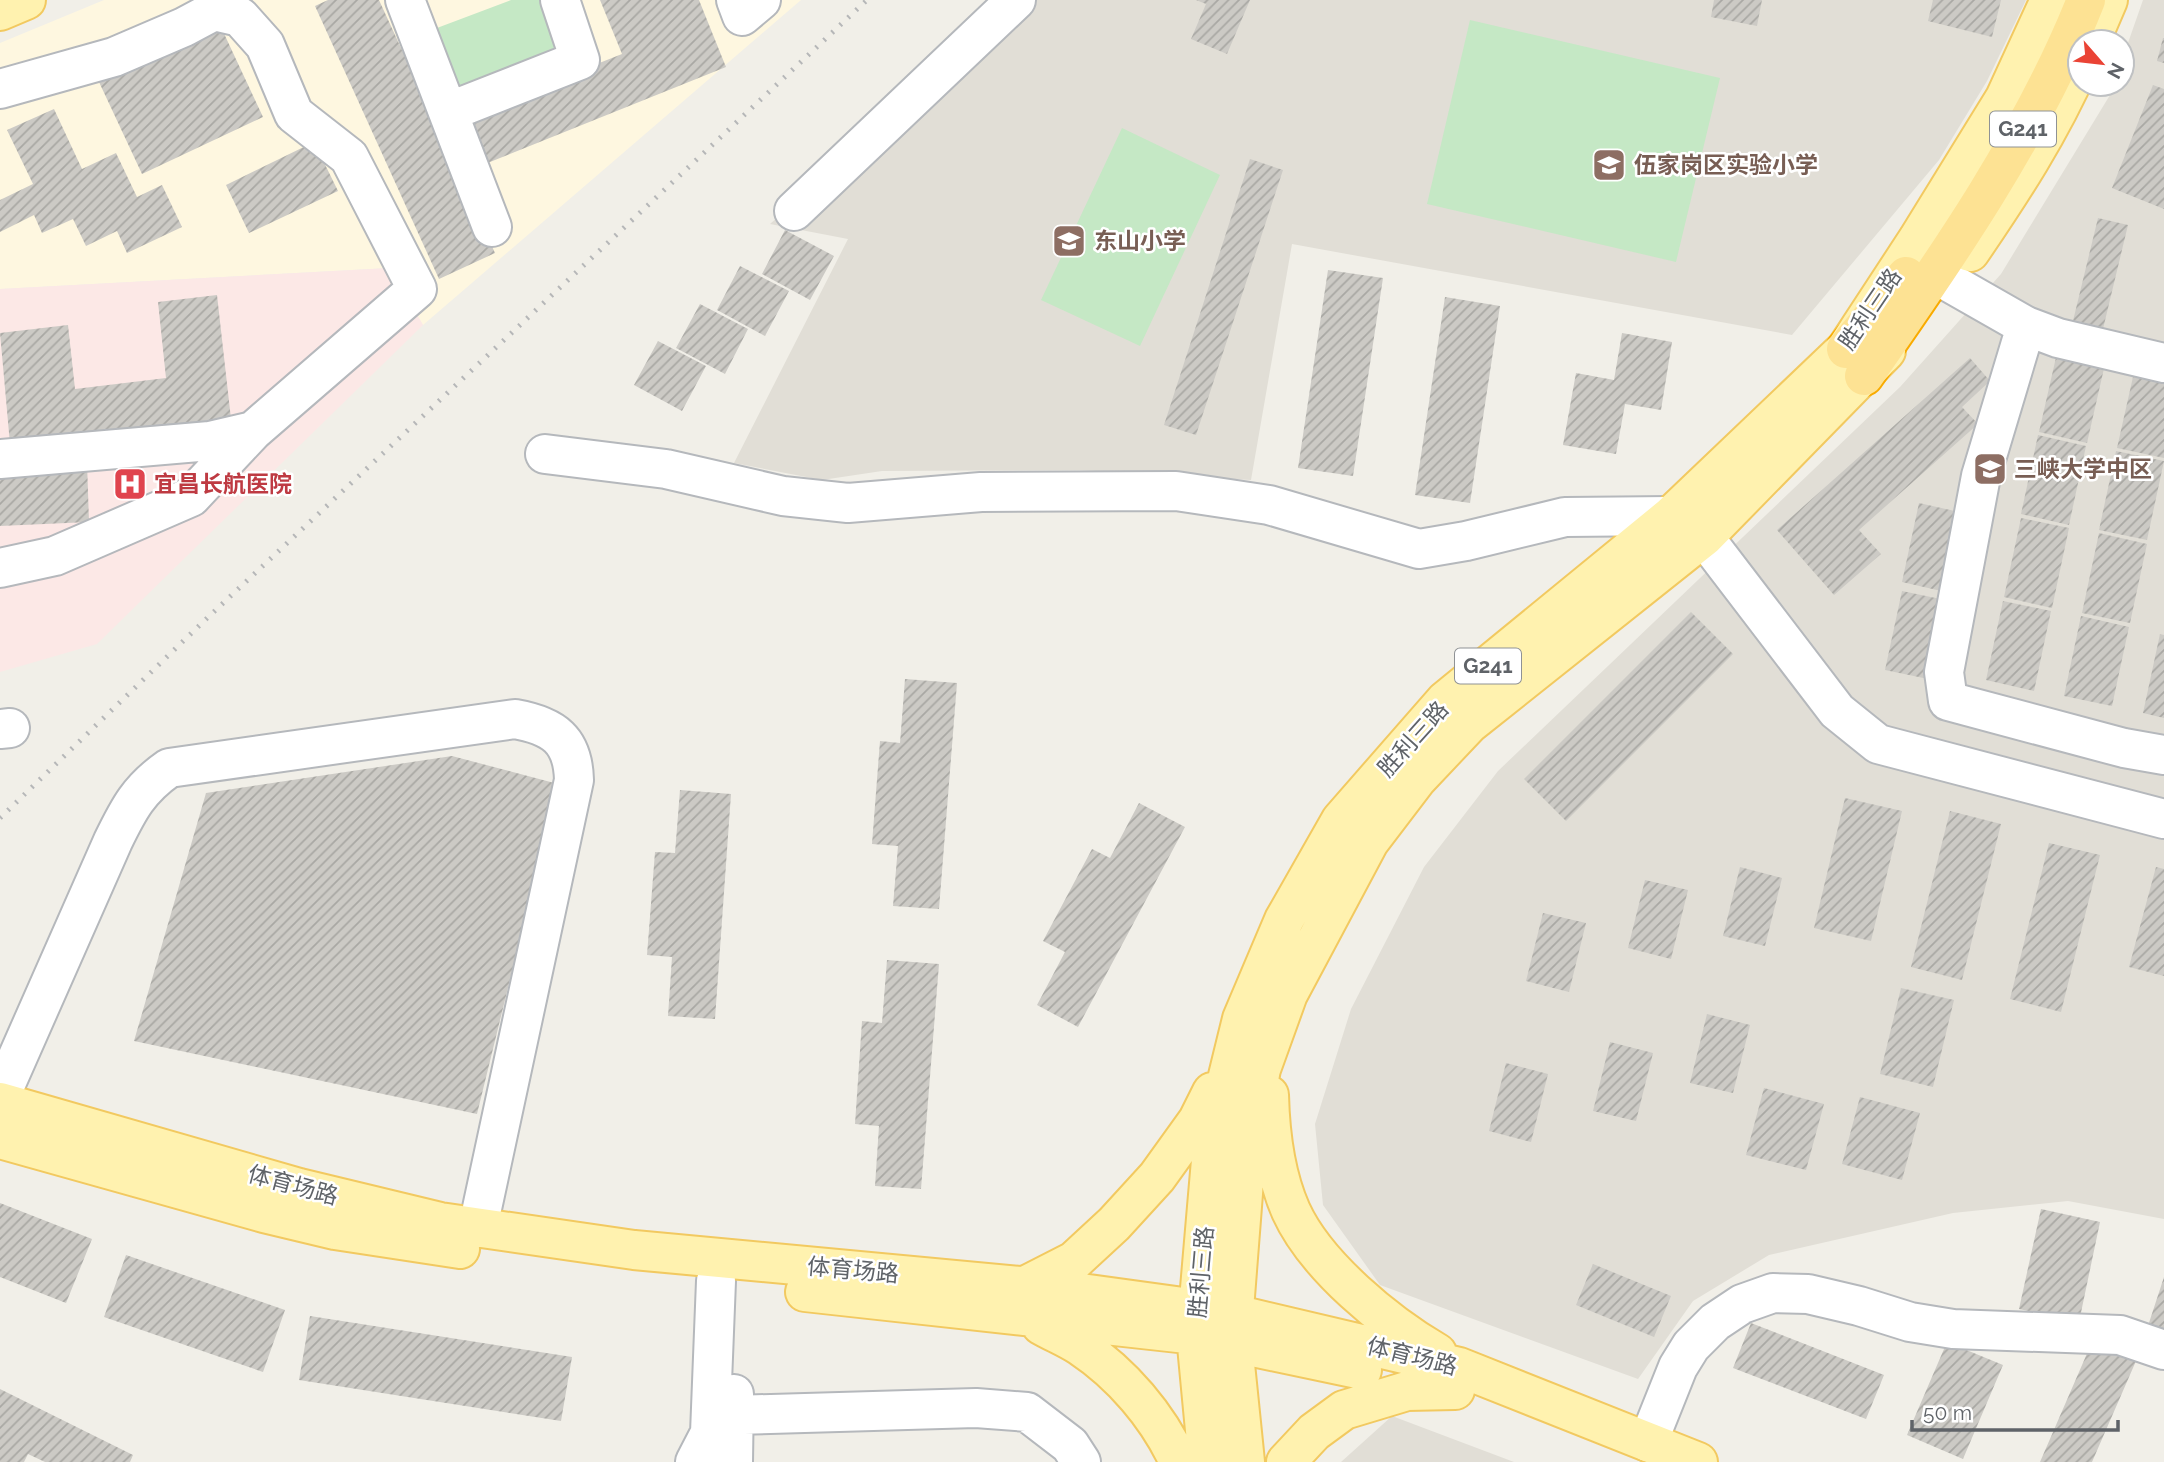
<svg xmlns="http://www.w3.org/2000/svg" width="2164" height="1462" viewBox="0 0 2164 1462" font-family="Raleway,'Noto Sans SC',sans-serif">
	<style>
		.commercial { fill: #fef7e0 }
		.education { fill: #e1ded6 }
		.medical { fill: #fce8e6 }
		.grass { fill: #c5e8c5 }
		.building { fill: url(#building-hatch) }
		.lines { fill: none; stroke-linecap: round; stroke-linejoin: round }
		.minor-casing { stroke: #b5b8bc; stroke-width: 42 }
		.major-casing { stroke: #f2c960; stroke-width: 42 }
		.highway-casing { stroke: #f9ab00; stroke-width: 42 }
		.minor { stroke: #fff; stroke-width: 38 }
		.major { stroke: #fff2af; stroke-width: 38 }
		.highway { stroke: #fde293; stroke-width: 38 }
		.rail { stroke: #b6b7b8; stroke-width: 5; stroke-dasharray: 2 9; stroke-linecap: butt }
		.labels { text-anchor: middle; stroke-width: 5; stroke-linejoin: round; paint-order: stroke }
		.shield { fill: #fff; stroke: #8f9295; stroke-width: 2 }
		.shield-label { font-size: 21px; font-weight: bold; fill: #5f6368 }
		.education-label { font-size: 23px; font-weight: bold; fill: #785e54; stroke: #fff; text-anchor: start }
		.street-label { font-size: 23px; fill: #5f6368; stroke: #fff }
		.health-label { font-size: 23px; font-weight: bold; fill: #be3a42; stroke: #fff; text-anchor: start }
	</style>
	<defs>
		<pattern id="building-hatch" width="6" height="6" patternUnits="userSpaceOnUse" patternTransform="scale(1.75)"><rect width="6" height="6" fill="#cccac5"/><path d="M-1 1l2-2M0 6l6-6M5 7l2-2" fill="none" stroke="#a9a8a4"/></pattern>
	</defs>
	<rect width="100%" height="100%" fill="#f1efe8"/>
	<path class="commercial" d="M104,0h697l-378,325 -34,-57 -389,21v-246z"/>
	<path class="education" d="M1021,0h1005l-39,81 -48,79 -147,175 -500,-91 -41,236 -172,-10 -197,1 -60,9 -88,-17 114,-224 -78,-15z
		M2143,0h21v1219l-96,-18 -115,12 -184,42 -76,46 -55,78 -258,-94 -57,-80 -8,-81 36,-115 73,-142 74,-96 402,-384 101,-113 109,-179 4,-11h8v-24z
		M1392,1416l122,46h-173z"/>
	<path class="medical" d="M390,268l33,57 -326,319 -97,28v-383z"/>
	<path class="grass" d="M511,0h38l21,57 -115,44 -26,-70z
		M1470,20l250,58 -44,184 -249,-58z
		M1122,128l98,47 -80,171 -99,-46z"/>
	<path class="building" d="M328,0h51l116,253 -56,26 -124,-273z
		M600,0h99l27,67 -241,97 -19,-48 156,-62z
		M1196,0h54l-23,54 -36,-15 15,-35z
		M1714,0h48l-5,26 -46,-9z
		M1933,0h68l-9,37 -64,-16z
		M220,25l43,92 -121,57 -43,-92z
		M2163,38h1v25l-7,-2z
		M2153,85l11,4v120l-52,-21z
		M54,109l28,60 34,-16 21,44 25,-12 20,42 -55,26 -10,-22 -31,15 -13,-27 -31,14 -8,-18 -34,17v-32l33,-16 -26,-54z
		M314,142l24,49 -89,42 -23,-48z
		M1250,159l33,11 -87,265 -32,-10z
		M2098,218l30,7 -26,108 -30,-8z
		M785,230l49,26 -24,44 -48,-26z
		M740,266l49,25 -24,45 -48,-26z
		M1328,270l55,8 -30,198 -55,-8z
		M217,295l14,124 -221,25 -10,-111 68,-8 7,64 91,-11 -8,-76z
		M1445,297l55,9 -30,197 -55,-8z
		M700,304l48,25 -23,45 -49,-26z
		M1622,333l50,9 -11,68 -36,-6 -9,50 -53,-9 13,-72 38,7z
		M658,341l48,25 -24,45 -48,-26z
		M2057,353l48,11 -18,79 -48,-11z
		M1970,358l20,23 -28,26 16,17 -119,106 22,24 -47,41 -57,-65z
		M2135,368l29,7v83l-47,-10z
		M2038,435l48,11 -17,79 -48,-11z
		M2116,451l48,10 -17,79 -48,-10z
		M87,462l2,60 -89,4v-60z
		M1919,503l49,11 -18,79 -48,-11z
		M2021,518l48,10 -17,80 -48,-11z
		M2099,533l48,11 -17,79 -48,-10z
		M1902,591l48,10 -17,79 -48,-10z
		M2003,601l48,10 -17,80 -48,-11z
		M1691,612l42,42 -167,167 -42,-42z
		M2081,616l48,11 -17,79 -48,-10z
		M2160,634l4,1v83l-21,-5z
		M905,679l52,4 -18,226 -46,-3 5,-60 -26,-2 8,-103 20,2z
		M452,756l106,28 -81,330 -343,-73 72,-248z
		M680,790l51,4 -16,225 -47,-3 4,-59 -25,-2 8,-103 20,1z
		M1845,798l57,13 -31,130 -57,-13z
		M1139,803l46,24 -107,200 -41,-22 28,-53 -22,-11 49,-92 18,9z
		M1950,811l51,13 -39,156 -51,-13z
		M2049,843l51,12 -39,157 -51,-13z
		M1740,867l42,11 -17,68 -42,-10z
		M2156,867l8,2v107l-35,-9z
		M1645,880l43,10 -17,69 -43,-11z
		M1543,913l43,10 -17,69 -43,-11z
		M887,960l52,4 -18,225 -46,-3 4,-60 -24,-2 7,-103 20,2z
		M1901,988l53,12 -21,87 -53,-13z
		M1707,1014l43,11 -17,68 -43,-10z
		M1610,1042l43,11 -17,68 -43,-10z
		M1506,1063l42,11 -17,68 -42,-11z
		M1764,1088l60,16 -18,66 -60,-15z
		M1860,1097l60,16 -18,67 -60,-16z
		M0,1203l92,36 -26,64 -66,-26z
		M2041,1209l59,13 -21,100 -60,-13z
		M126,1255l159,55 -22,62 -159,-55z
		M1593,1264l78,32 -17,41 -78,-32z
		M2164,1277v64l-19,-6z
		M310,1316l262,41 -11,64 -262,-41z
		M1751,1323l133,52 -18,44 -133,-51z
		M1947,1342l56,23 -40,94 -56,-24z
		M2092,1342l44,19 -44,101h-52z
		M0,1389l133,66 -3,7h-85l-17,-8 -4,8h-24z"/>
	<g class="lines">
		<defs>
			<path id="minor" d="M405,0l87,227
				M736,0l6,16 19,-16
				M0,89l114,-32 70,-30 30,-16 26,6 25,28 29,69 55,43 68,132 -164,142 -43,10 -210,18
				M448,112l132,-52 -20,-60
				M794,211l222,-211
				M1947,281l79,45 32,12 106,25
				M2026,326l-45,150 -37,196 4,29 176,47 40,7
				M545,454l121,15 117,27 65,7 133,-11 195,-1 93,14 150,44 47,-8 99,-24 106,-1
				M1704,537l133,174 41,33 286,75
				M0,568l55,-12 136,-59 62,-66
				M0,729l10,-1
				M0,1097l113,-256c16,-33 26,-52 56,-73l346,-49c39,7 58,21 59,61l-96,447
				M734,1415l242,-7 51,4 43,33 11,17
				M1648,1442l30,-75 13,-21 24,-24 27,-18 31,-11 35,1 51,12 51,16 43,7 167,6 44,15
				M695,1462l15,-29 6,-152
				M733,1462l1,-68"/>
			<path id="major" d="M0,11l26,-11
				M2090,42l18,-42
				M1970,252c41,-60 81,-121 110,-188
				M1269,1095c1,39 6,80 22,116 25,55 95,112 146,142
				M0,1102l299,86 141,34 194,28 418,39 182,25 225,53 239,95
				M0,1139l264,74 71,17 125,19
				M1025,1286l49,-25 40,-37 43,-47 41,-57 14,-28
				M805,1292l391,43 166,35
				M1041,1325c12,7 27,13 39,21 42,28 78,70 99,116
				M1208,1462l-12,-127 17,-198 29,-118 42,-99 57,-100 104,-119 226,-185 175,-167 72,-110 87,-141 45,-98
				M1245,1462l-13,-127 15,-193 14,-73 27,-75 81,-152 48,-63 52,-55 235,-187 182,-186
				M1286,1462l28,-30 30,-22 63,-19 48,-1"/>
			<path id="highway" d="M1846,349l60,-73
				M1864,376c82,-117 169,-242 222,-376"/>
		</defs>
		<use href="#minor" class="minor-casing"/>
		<use href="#major" class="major-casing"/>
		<use href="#highway" class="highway-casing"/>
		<use href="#minor" class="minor"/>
		<use href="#major" class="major"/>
		<use href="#highway" class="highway"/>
		<path class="rail" d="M0,818l204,-197 663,-621"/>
	</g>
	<defs>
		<symbol id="school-square" viewBox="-11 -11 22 22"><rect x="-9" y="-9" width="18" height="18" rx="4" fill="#8d6e63" stroke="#fff"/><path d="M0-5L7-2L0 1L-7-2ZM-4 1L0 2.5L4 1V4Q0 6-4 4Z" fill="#fff"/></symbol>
		<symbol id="hospital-square" viewBox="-11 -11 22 22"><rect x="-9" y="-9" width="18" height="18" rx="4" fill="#e0444e" stroke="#fff"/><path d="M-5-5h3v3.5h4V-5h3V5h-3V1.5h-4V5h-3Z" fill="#fff"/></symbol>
	</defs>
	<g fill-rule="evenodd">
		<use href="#school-square" x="1590" y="146" width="38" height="38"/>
		<use href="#school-square" x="1050" y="222" width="38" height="38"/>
		<use href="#school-square" x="1971" y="450" width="38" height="38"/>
		<use href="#hospital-square" x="111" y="465" width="38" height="38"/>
	</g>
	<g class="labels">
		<g class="shield">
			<rect x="1990" y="111.5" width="66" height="35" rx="5"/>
			<rect x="1455" y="648.5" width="66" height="35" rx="5"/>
		</g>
		<g class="shield-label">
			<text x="2023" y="136">G241</text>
			<text x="1488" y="673">G241</text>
		</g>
		<g class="education-label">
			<text x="1634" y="173">伍家岗区实验小学</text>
			<text x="1094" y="249">东山小学</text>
			<text x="2014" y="477">三峡大学中区</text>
		</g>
		<g class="street-label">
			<text transform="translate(1870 309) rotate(-56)" y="8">胜利三路</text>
			<text transform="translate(1413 739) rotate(-48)" y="8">胜利三路</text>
			<text transform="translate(293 1185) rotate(15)" y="8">体育场路</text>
			<text transform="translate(853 1270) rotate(5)" y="8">体育场路</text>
			<text transform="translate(1201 1272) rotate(-85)" y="8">胜利三路</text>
			<text transform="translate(1412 1356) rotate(14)" y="8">体育场路</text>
		</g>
		<g class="health-label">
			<text x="154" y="492">宜昌长航医院</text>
		</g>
	</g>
	<g transform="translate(2101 63) rotate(118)"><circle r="33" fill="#ffffff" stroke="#bfc1c3" stroke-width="2"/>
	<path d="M0-5L12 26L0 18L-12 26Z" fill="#ea4335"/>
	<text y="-10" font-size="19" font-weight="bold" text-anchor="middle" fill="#5f6368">N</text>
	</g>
	<path d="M1912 1420v10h206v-10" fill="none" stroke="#5f6368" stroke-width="3.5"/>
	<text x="1923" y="1420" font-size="21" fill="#5f6368" stroke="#ffffff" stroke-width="5" paint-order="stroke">50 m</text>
</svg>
